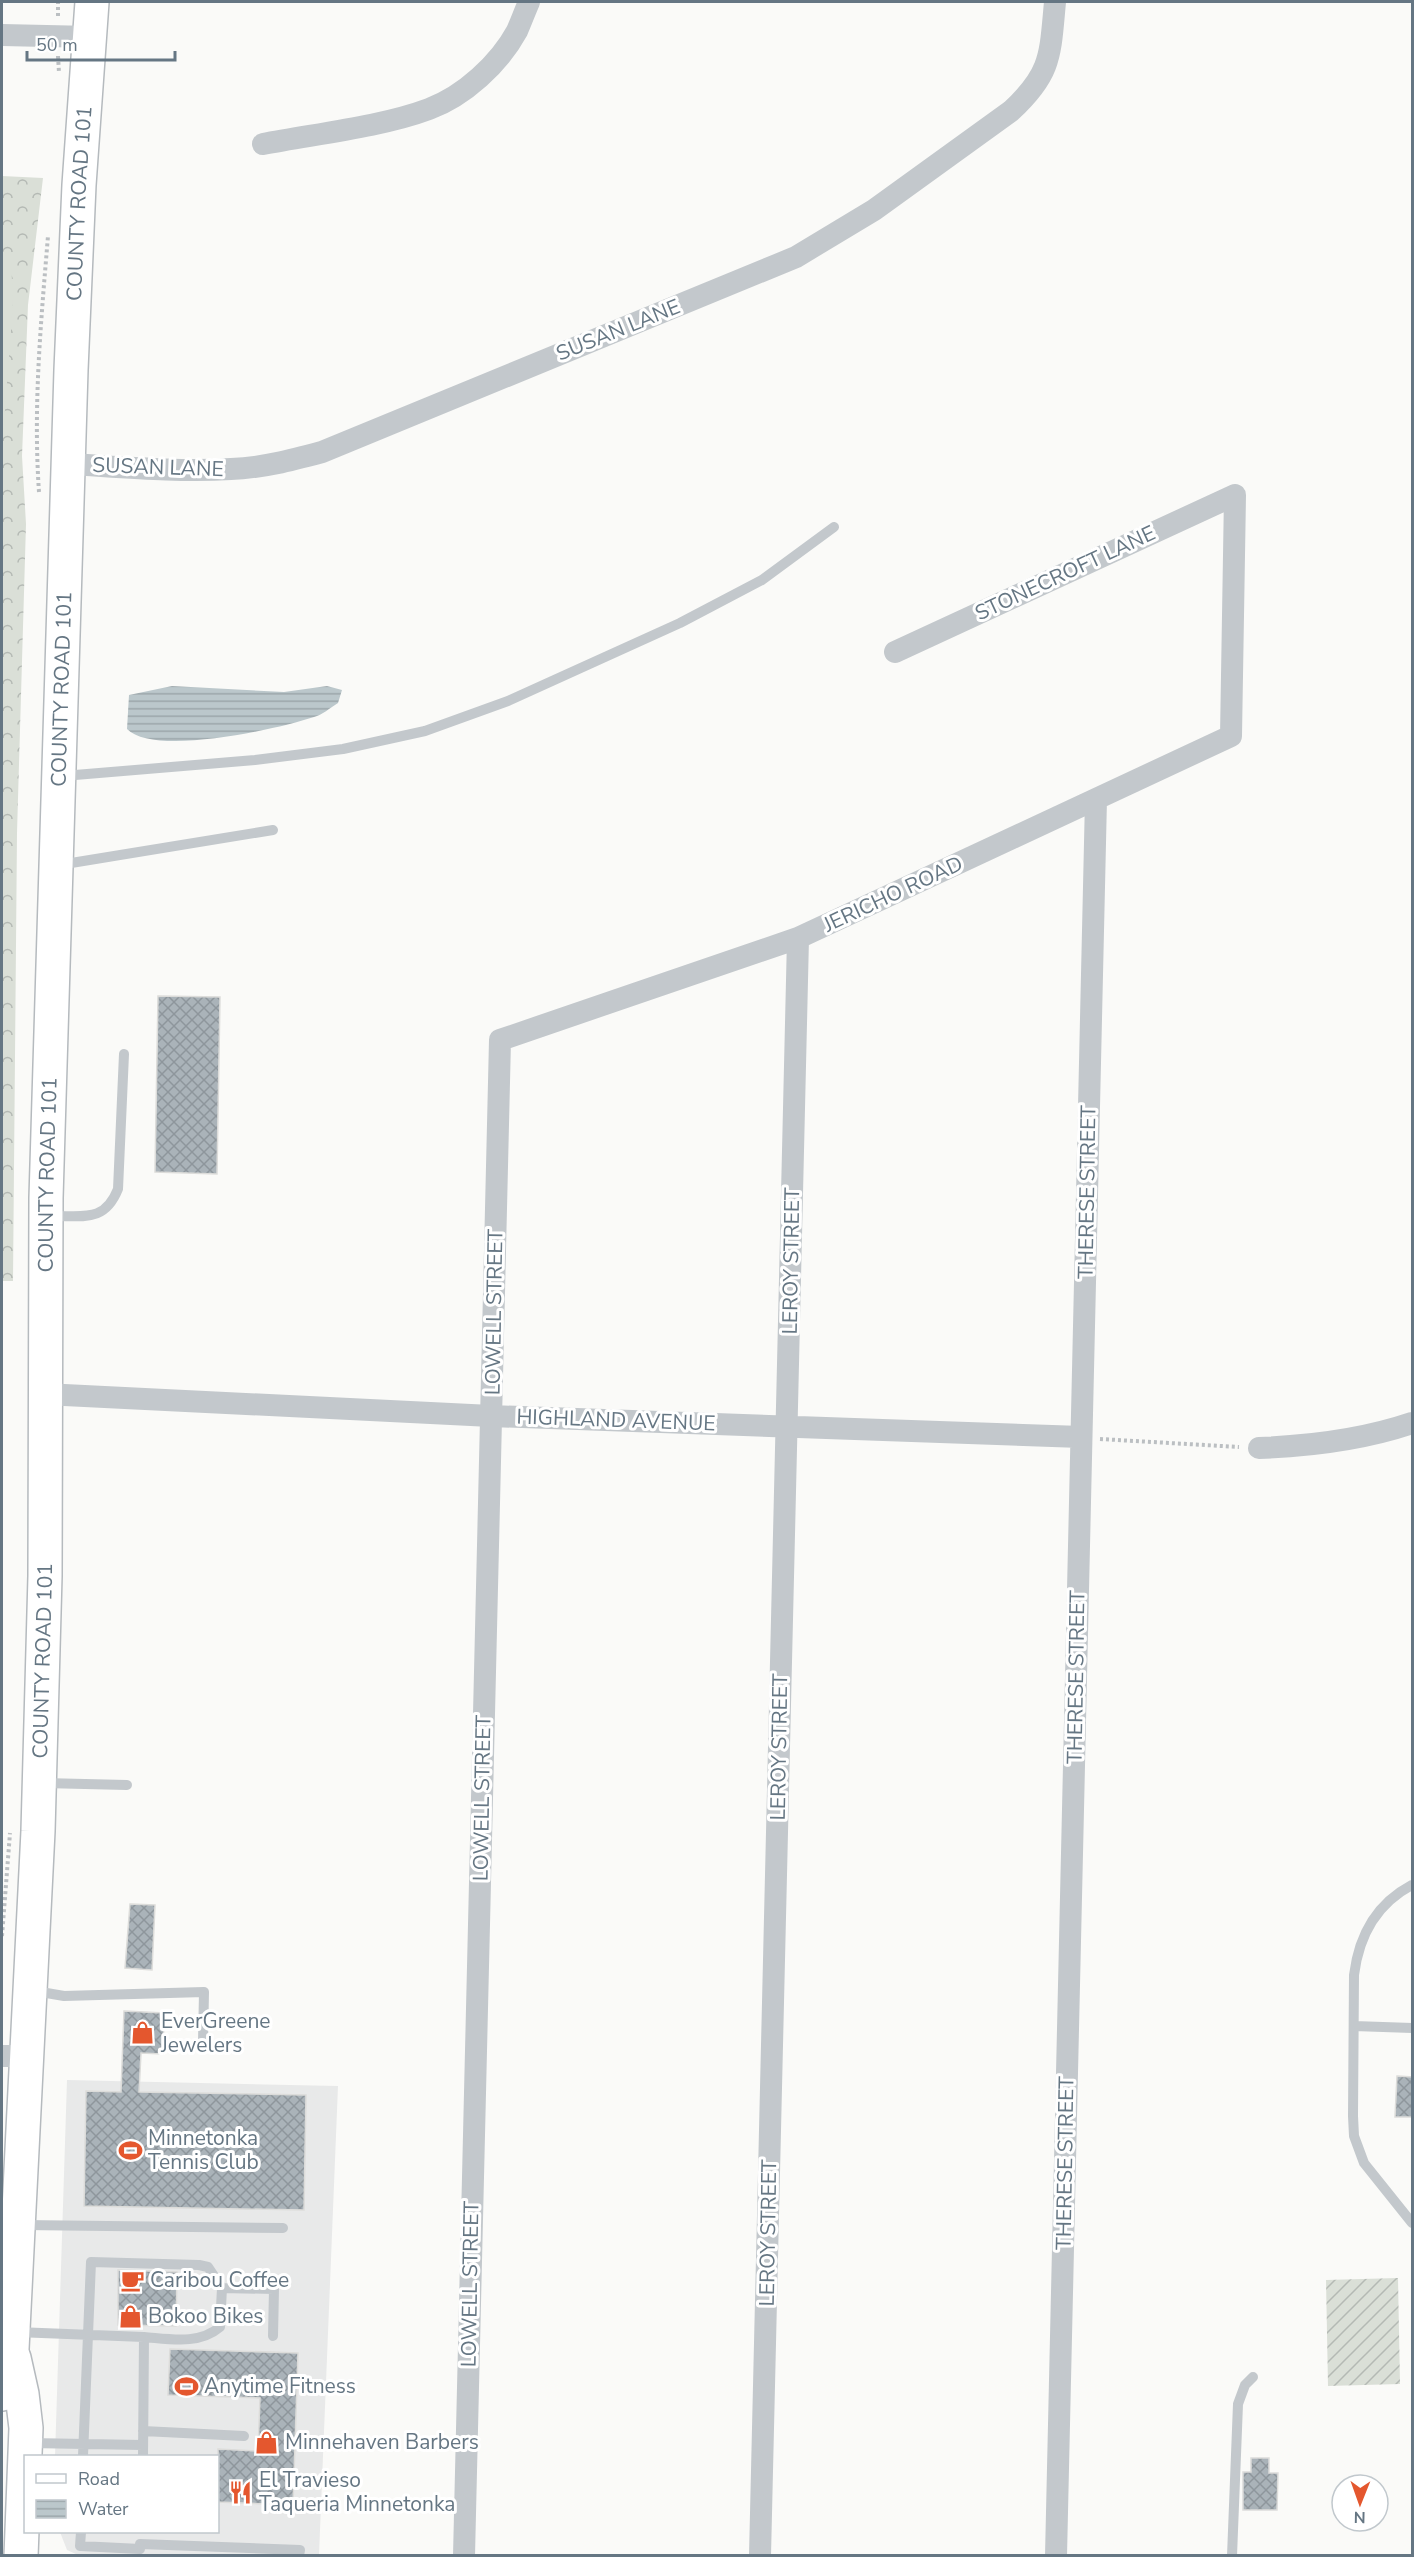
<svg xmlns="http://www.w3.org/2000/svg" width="1414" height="2557" viewBox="0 0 1414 2557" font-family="'Nunito Sans',sans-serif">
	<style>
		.built { fill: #e8e9e9 }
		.forest { fill: url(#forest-crowns) }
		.garden { fill: url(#garden-furrows) }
		.pitch { fill: #dadfd7 }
		.water { fill: url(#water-rules) }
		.building { fill: url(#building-cross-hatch); stroke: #dcdcda; stroke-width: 1.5 }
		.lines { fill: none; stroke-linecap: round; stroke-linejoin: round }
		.primary-casing { stroke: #b5babe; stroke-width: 36 }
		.path { stroke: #bbbfc2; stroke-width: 4; stroke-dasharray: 3 3; stroke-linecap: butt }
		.lane { stroke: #c3c8cc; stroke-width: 10 }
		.street { stroke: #c3c8cc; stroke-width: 22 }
		.primary { stroke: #fff; stroke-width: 33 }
		.labels { text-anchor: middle; stroke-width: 6; stroke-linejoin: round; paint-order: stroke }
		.street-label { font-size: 21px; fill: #657683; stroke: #fff }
		.poi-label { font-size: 21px; fill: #657683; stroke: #fff; text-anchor: start }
	</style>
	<defs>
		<pattern id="forest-crowns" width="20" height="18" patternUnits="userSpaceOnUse" patternTransform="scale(1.5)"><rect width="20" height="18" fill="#dadfd7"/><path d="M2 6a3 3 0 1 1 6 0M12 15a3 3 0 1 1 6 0" fill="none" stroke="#b4b9b4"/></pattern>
		<pattern id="garden-furrows" width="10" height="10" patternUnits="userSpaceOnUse" patternTransform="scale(1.5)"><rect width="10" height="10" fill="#dadfd7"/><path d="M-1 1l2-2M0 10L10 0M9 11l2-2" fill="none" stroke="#b4b9b4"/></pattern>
		<pattern id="water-rules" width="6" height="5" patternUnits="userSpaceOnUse" patternTransform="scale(1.5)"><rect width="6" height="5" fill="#bbc7cb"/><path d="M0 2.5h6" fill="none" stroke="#9ca6aa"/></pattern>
		<pattern id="building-cross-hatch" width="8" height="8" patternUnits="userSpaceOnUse" patternTransform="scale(1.5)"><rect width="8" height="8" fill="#aab3b9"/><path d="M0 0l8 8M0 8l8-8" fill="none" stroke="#8e969c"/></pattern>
	</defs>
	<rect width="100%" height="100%" fill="#fafaf8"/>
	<path class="built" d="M67,2080l271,6 -19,469h-241l-11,-5 -7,-18h158v-76h-163z"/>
	<path class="forest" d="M2,176l41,2 -15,127 -6,151 4,68 -9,309 -4,448h-11z"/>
	<path class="garden" d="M1398,2278l2,106 -72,2 -2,-106z"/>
	<path class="pitch" d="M2,250l9,10 2,43 -10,134h-1z"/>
	<path class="water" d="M172,686l112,6 43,-6 15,4 -4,13c-8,5 -16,12 -24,14 -36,12 -160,40 -187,12l2,-34z"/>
	<path class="building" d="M158,996l62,1 -3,177 -62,-2z
		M130,1904l25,1 -3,65 -27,-2z
		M124,2011l40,2 -1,41 -22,-1 -2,39 167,3 -2,115 -220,-4 2,-115 35,1z
		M1397,2076l16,1v40h-18z
		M118,2270l59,2 -1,54 -58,-1z
		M170,2349l128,4 -5,152 -75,-3v-53l40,2 2,-53 -92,-3z
		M1251,2458h18v15h9l-1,37h-34v-38h8z"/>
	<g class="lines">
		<defs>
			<g id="primary">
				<path d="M14,2358l8,36 4,34 -5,128"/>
				<path id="s1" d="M2,2394l10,-45 26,-518 7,-255 1,-378 25,-828 8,-185 13,-183"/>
			</g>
		</defs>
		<use href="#primary" class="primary-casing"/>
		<path class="path" d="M58,16v-14
			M58,56l1,17
			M39,492c-6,-86 2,-171 9,-256
			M1100,1439l139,8
			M2,1936l8,-103"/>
		<path class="lane" d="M63,776l192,-16 88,-11 82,-18 83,-30 172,-78 82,-43 72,-53
			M59,865l214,-35
			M49,1216c33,-1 55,8 69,-27l6,-135
			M43,1783l84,2
			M1412,1885c-36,19 -53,50 -58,90l-1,141 1,20 10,27 48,60
			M35,1991l29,5 140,-4 -1,50
			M1354,2026l58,2
			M22,2225l261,3
			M16,2332l128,5 -1,119
			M144,2337c26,2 55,8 76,-10l2,-39 52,1 -1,47
			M143,2431l101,5
			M29,2443l114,2
			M83,2456l8,-194 108,3 9,2 14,21
			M81,2532l-1,14 60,3
			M140,2544l160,6 -1,6
			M1232,2556l6,-152 7,-19 8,-8"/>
		<path class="street" d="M2,35l89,2
			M263,144c51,-10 118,-17 166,-35 35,-13 70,-45 88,-78 4,-9 8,-20 12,-29
			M69,464c54,3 108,8 162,5 31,-1 61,-9 91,-17l474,-195 78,-47 137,-99c41,-38 39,-56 44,-109
			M44,1394l447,22 590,21
			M1259,1448c53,-2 103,-8 153,-25
			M2,2056h26
			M464,2556l36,-1516 298,-102 433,-202 4,-241 -340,157
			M760,2556l38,-1618
			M1056,2556l40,-1757"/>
		<use href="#primary" class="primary"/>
	</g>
	<defs>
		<symbol id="shop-bare" viewBox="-9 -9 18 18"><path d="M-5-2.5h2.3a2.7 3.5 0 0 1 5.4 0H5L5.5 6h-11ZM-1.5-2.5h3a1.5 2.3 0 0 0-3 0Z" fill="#e4572e" stroke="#fff" stroke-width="2.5" paint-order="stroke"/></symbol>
		<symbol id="stadium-bare" viewBox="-9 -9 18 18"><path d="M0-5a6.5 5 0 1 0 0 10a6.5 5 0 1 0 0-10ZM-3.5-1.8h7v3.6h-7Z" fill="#e4572e" stroke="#fff" stroke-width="2.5" paint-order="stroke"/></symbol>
		<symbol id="cafe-bare" viewBox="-9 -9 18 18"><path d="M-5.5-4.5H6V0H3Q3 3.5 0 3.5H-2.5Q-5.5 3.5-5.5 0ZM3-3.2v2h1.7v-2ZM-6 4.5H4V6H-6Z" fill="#e4572e" stroke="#fff" stroke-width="2.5" paint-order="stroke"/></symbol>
		<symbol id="restaurant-bare" viewBox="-9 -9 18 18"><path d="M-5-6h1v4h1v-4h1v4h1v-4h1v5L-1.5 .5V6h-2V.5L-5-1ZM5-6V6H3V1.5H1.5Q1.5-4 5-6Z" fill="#e4572e" stroke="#fff" stroke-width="2.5" paint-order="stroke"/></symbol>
	</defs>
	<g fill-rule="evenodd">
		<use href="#shop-bare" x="126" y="2016" width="33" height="33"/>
		<use href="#stadium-bare" x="114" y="2134" width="33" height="33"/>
		<use href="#cafe-bare" x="116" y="2264" width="33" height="33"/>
		<use href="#shop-bare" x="114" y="2300" width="33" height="33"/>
		<use href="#stadium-bare" x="170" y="2370" width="33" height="33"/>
		<use href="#shop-bare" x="250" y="2426" width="33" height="33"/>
		<use href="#restaurant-bare" x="224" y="2476" width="33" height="33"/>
	</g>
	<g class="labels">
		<g class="street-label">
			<text dy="7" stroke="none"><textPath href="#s1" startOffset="2193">COUNTY ROAD 101</textPath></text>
			<text transform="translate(618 330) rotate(-22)" y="7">SUSAN LANE</text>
			<text transform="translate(158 467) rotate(2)" y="7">SUSAN LANE</text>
			<text transform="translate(1065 573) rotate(-25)" y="7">STONECROFT LANE</text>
			<text dy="7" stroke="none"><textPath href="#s1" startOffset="1707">COUNTY ROAD 101</textPath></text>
			<text transform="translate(893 894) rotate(-25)" y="7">JERICHO ROAD</text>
			<text dy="7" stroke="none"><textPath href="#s1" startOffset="1221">COUNTY ROAD 101</textPath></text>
			<text transform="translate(1087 1192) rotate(-89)" y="7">THERESE STREET</text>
			<text transform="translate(791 1261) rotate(-89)" y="7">LEROY STREET</text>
			<text transform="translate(494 1312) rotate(-89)" y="7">LOWELL STREET</text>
			<text transform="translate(616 1420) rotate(2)" y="7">HIGHLAND AVENUE</text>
			<text dy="7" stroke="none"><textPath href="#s1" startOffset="735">COUNTY ROAD 101</textPath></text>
			<text transform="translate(1076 1677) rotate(-89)" y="7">THERESE STREET</text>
			<text transform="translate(779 1747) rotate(-89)" y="7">LEROY STREET</text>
			<text transform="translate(482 1798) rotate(-89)" y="7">LOWELL STREET</text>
			<text transform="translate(1065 2163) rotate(-89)" y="7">THERESE STREET</text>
			<text transform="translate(768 2233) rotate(-89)" y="7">LEROY STREET</text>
			<text transform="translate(470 2284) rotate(-89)" y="7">LOWELL STREET</text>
		</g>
		<g class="poi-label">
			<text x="161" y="2028">EverGreene<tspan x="161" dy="24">Jewelers</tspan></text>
			<text x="148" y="2145">Minnetonka<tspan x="148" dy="24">Tennis Club</tspan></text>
			<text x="150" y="2287">Caribou Coffee</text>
			<text x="148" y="2323">Bokoo Bikes</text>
			<text x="204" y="2393">Anytime Fitness</text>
			<text x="285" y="2449">Minnehaven Barbers</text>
			<text x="259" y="2487">El Travieso<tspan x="259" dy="24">Taqueria Minnetonka</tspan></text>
		</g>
	</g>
	<rect width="1414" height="2557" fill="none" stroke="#657683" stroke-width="6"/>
	<rect x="24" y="2455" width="195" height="78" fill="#ffffff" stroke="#c1c8cd" stroke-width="1.5"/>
	<rect x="36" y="2474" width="30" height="9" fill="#ffffff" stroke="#c1c8cd" stroke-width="1.5"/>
	<text x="78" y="2485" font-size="18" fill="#657683">Road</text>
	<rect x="36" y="2500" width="30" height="18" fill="url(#water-rules)" stroke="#c1c8cd" stroke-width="1.5"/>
	<text x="78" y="2515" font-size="18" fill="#657683">Water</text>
	<g transform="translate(1360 2503) rotate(181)"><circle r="28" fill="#ffffff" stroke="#c1c8cd" stroke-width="1.5"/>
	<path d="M0-4.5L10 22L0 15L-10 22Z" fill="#e4572e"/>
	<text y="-9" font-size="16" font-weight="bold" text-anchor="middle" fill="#657683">N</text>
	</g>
	<path d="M27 51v9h148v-9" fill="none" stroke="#657683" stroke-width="3"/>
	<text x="36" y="51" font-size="18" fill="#657683" stroke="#ffffff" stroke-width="4.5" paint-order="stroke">50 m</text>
</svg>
